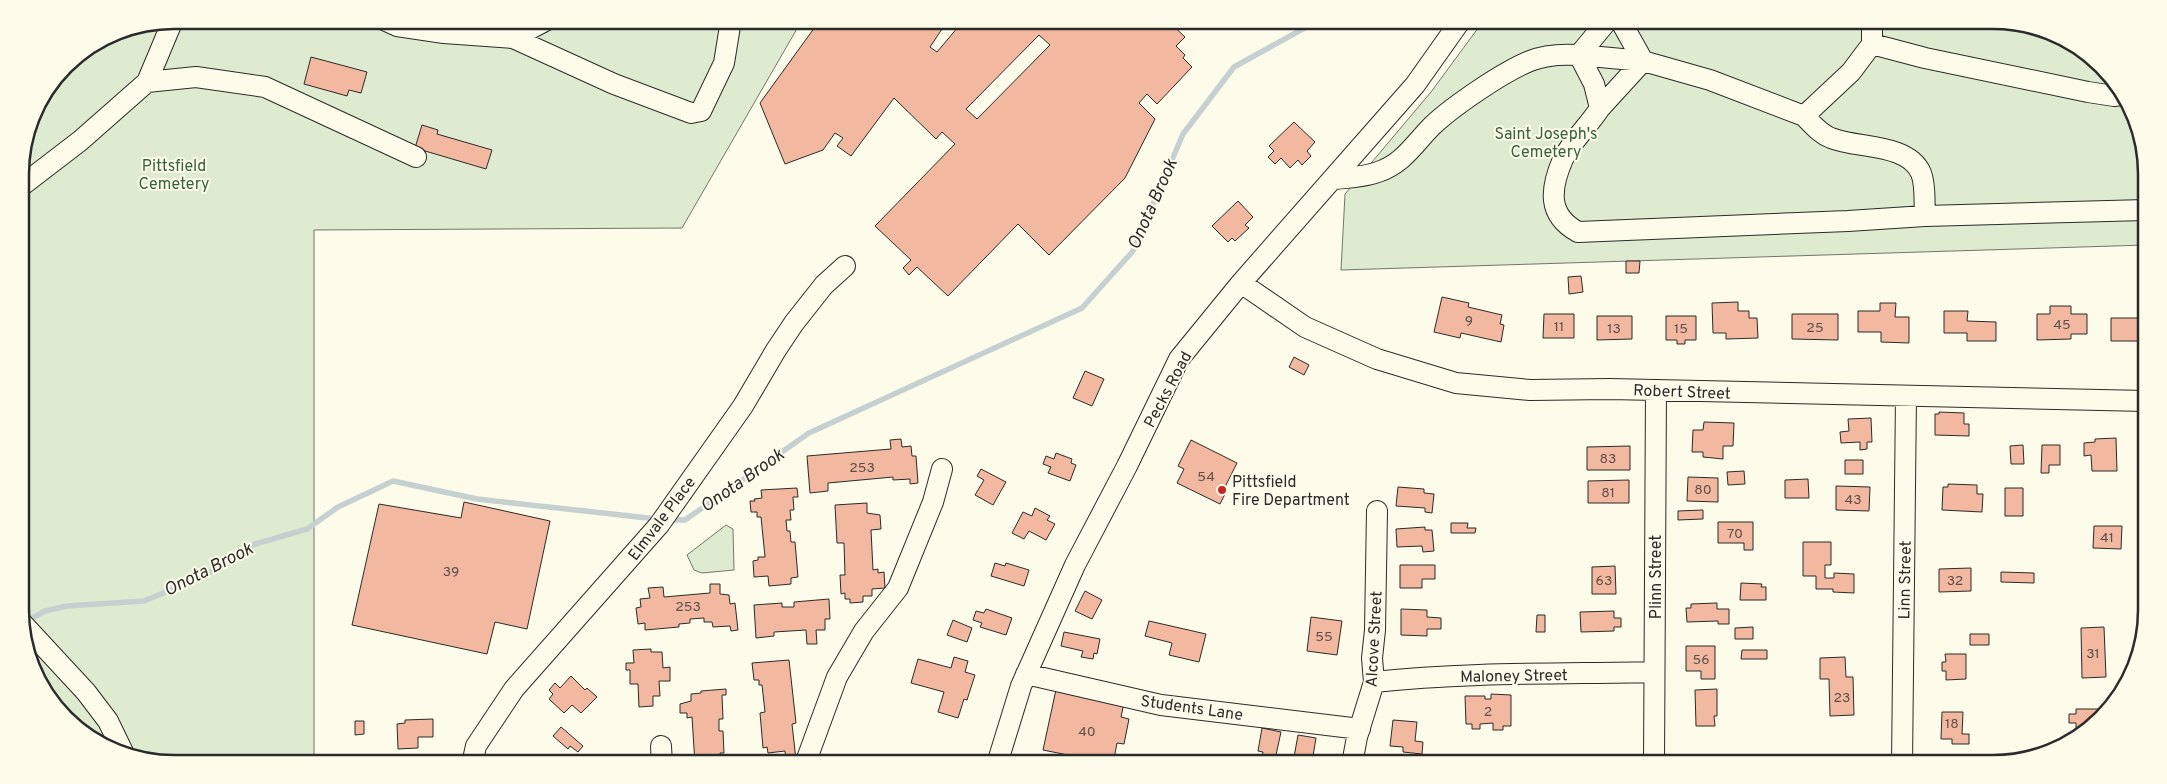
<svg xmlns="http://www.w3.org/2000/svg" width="2167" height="784" viewBox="0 0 2167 784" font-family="Overpass,sans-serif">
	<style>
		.green { fill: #deebd1; stroke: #74746e }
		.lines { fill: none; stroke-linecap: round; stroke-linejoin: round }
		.stream { stroke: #c7d0d0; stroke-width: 5.5 }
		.building { fill: #f2b8a0; stroke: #2b2b2b; fill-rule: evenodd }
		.minor-casing { stroke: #2b2b2b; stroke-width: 22 }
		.minor { stroke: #fdfbea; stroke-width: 20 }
		.poi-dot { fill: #c62828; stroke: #fdfbea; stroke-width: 2 }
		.labels { text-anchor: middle; stroke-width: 4; stroke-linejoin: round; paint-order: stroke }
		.number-label { font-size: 14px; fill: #5d4e48 }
		.park-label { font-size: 16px; fill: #34623c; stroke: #fdfbea }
		.street-label { font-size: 16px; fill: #2b2b2b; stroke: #fdfbea }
		.poi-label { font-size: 16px; fill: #2b2b2b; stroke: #fdfbea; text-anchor: start }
		.water-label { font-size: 18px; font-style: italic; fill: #2b2b2b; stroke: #fdfbea }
		.rim { fill: none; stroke: #2b2b2b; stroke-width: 2.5 }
	</style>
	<rect width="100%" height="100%" fill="#fdfbea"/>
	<path class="green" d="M174,20h628l-120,208 -368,2v534h-140l-49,-8 -67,-45 -35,-71 -3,-476 16,-58 36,-48 43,-26z
		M1484,20h509l49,8 67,45 26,42 11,39v91l-805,25 4,-76 86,-102z
		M726,525l7,4 1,41 -32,3 -8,-3 -7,-15z"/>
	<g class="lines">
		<path class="stream" d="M668,520h17l124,-87 273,-125 51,-57 50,-117 51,-67 85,-47
			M27,621l18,-10 22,-5 77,-5 60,-25 48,-31 55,-16 31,-22 55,-26 84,18 180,20"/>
	</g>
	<path class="building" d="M820,20h128l-18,27 7,5 27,-32h203l18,17 -9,9 9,9 -2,3 9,9 -35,37 -10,-10 -8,9 16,16 -30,59 -76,77 -31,-31 -70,72 -31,-29 -8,8 -6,-7 8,-8 -36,-34 80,-82 -13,-12 -6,7 -42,-41 -43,58 -14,-10 6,-8 -8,-5 -12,17 -38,14 -25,-61zM1039,35l11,10 -73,74 -11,-10z
		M311,57l56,15 -6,21 -12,-3 -2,6 -43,-12z
		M1294,122l21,20 -8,9 4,5 -9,9 -4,-5 -8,8 -9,-10 -6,6 -7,-7 6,-6 -5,-5z
		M422,125l16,5 -1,4 55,16 -6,19 -71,-21z
		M1238,201l15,16 -8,8 4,3 -14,13 -3,-3 -4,4 -16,-16z
		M1626,261h14l-1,12h-13z
		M1581,276l2,16 -14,2 -1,-17z
		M1442,297l27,6 -1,4 34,8 -2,9 4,1 -3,17 -40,-9 -1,5 -26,-6z
		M1738,302v9h11v7h8l1,20 -32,1v-6h-13l-1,-30z
		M1880,303h16l-1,14h14v26l-28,-1v-10h-23v-21h22z
		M2050,306h21v8h16v20h-16v5l-34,1v-26h13z
		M1944,311h24l-1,10 29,1v19h-29v-8h-23z
		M1544,314h30v24h-31z
		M1792,314h46v26l-46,-1z
		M1597,316h35v23l-35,1z
		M1666,316h30v24h-11v4h-8v-4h-11z
		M2111,318h35v23h-35z
		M1294,357l15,8 -5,10 -15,-8z
		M1085,371l19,8 -12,27 -19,-8z
		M1939,412l25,1v11h5v12l-34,-1v-21h4z
		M1871,418l1,24h-5v7l-7,1v-8l-19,1 -1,-11 9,-1 -1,-12z
		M1704,422l30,1 -1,23h-10v13l-20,-2v-5h-11l1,-22h10z
		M2116,438l1,33h-25l-1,-16 -7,1v-13l11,-1v-3z
		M901,439l1,8 9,-1 1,10h4l2,27 -8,1v-5l-17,1v-3l-65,6v8l-18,2 -3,-37 84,-7 -1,-9z
		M1191,440l46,23 -15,30 3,1 -5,10 -43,-21 7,-14 -6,-3z
		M2023,445l1,19h-13l-1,-18z
		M2042,445h18v20h-11v8h-8z
		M1630,446v24h-43v-23z
		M1056,453l16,6 -1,4 5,2 -6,16 -22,-8 3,-6 -8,-3 3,-8 8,3z
		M1845,460h18v14h-18z
		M981,469l25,13 -13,23 -18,-10 9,-15 -7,-4z
		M1744,471l1,13 -17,1 -1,-13z
		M1688,477l30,1v24l-31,-1z
		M1808,479l1,19h-24v-18z
		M1629,480v23h-41v-22z
		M1948,484l29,1v9h6l-1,18 -40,-2 1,-23h5z
		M1836,486l34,1 -1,24 -33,-1z
		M1398,487l26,2v4l10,1 -2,19 -7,-1v-4l-29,-2z
		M797,488l1,9h-5l1,13h-4l1,10h-5l1,11h3l1,11h4l3,35 -7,1v6l-22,2 -1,-10 -14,1 -1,-16 5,-1v-3h7l-4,-40h-4v-5h-6l-1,-11h5l-1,-2 8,-1 -1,-8z
		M2005,488h18v28h-18z
		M464,502l86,19 -23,108 -32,-7 -8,32 -135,-29 27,-121 82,14z
		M867,503v10l13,2 1,14 -10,1 2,40 5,-1v4l6,-1 1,16 -13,1v7h-9v6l-13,1v-4h-5v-6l-4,1 -1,-19h5l-1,-32h-7l-2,-38z
		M1035,508l15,8 -3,4 8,4 -9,16 -17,-9 -5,8 -12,-6 11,-21 9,4z
		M1703,510v9l-25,1v-9z
		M1718,522h35v28h-9v-7h-26z
		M1451,523h17l-1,5h9l-1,5h-24z
		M2094,526h28l-1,23 -28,-1z
		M1425,527v3h7l2,21 -11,1 -1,-6 -25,1 -1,-18z
		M1803,542h28v23h-6v13h9v-5l20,1v19l-21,-1v-3h-17v-13h-13z
		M995,563l10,3 1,-3 23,7 -5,16 -33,-10z
		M1400,565h35v14h-13v9h-22z
		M1615,566l1,28h-24v-27z
		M1971,568v23l-32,1v-23z
		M2001,572l33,1v10l-33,-1z
		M1741,583l21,1 -1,3h5v13h-26z
		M710,584h10v10l9,1 1,9 5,-1 3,27 -7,1 -1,-5 -17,1 -1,-5h-8v-4l-14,1v4l-11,1v3l-34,3v-7l-7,1 -2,-16 5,-1 -1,-8 10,-1 -2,-10 15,-1 1,10 46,-4z
		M1085,591l17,9 -10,19 -17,-8z
		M829,599l1,20h-5v11h-9l1,14h-10l-1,-14 -32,2v4l-18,2 -2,-33 28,-2v4h12v-5z
		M1717,603v6h12v15h-11v-3l-31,1 -1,-14h5v-4z
		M986,609l26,9 -6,17 -26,-8 2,-4 -9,-3 3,-9 8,2z
		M1401,609l26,1v7l14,1v11h-14v7l-26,-1z
		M1614,611v7h7v9h-7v4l-33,1 -1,-20z
		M1537,615h8v17h-9z
		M1311,617l31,4 -5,34 -30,-4z
		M953,620l19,8 -5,14 -20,-7z
		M1149,621l57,13 -7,28 -30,-7 3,-12 -27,-7z
		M1753,627v12h-18v-11z
		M2104,627l2,50 -24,1 -1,-50z
		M1064,632l36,7 -3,15 -3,-1 -1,6 -12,-2 2,-6 -22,-5z
		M1970,634h19v11h-19z
		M1686,646h29v33h-14v-8h-15z
		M651,649v3h11l1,16 7,-1v14h-11l1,15h-7v10l-14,1 -1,-23h-8v-14h-4v-7h8l-1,-13z
		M1742,650h25v9h-26z
		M1945,654h21v25l-20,1v-9h-4v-9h4z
		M954,657l14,4 -3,11 10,3 -8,25 -3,-1 -6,19 -20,-6 6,-20 -33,-9 7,-24 33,9z
		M1845,657l1,20h7l1,38 -24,1 -1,-37h-9v-21z
		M789,660l7,63 -4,1 4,36 -10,1 -1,-10 -17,2 -1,-6 -4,1 -3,-35 5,-1 -3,-27h-3v-5h-5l-2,-17z
		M571,676l14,14 2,-2 10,9 -16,16 -9,-8 -8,8 -15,-14 4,-5 -4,-4 6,-7 5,5z
		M1057,685l68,13 -4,19 8,2 -5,25 -7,-1 -4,21 -70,-14z
		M726,689v6h-4l1,24h-4v12h4l1,22h-4l1,11h-26l-3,-47 -5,1v-5h-7v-9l11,-3v-7l10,-1v-2z
		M1717,689v27h-3l1,10h-19l-1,-36z
		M1491,694l20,1v31h-8v4h-10v-7l-13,1v5h-8v-5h-6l-1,-28h20v3h6z
		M2076,709h28v5l-17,18 -11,6v-15h-7v-9h7z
		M1942,712h21l-1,22h7v10h-17v-5h-11z
		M433,719v18h-15v11l-20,1 -1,-25 8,-1v-3z
		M1393,720l24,2 -2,19 8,1 -1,12 -19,-2v-5l-13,-1z
		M355,721h9v13l-9,1z
		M561,727l22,19 -5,6 -8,-6 -2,3 -15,-13z
		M1262,728l19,4 -5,23h-3l-1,9 -11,-2 2,-10 -5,-1z
		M1298,735l18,3 -4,24 -3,-1v3h-13l1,-6 -3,-1z
		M261,757v7h-36l-1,-4z
		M2000,758h22v2l-22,4z"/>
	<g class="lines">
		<defs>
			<path id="minor" d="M384,20l13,6 47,7 69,5 101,46 77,29 10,-2 23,-48 7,-43
				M1608,20l-29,35 64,6 -23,-41
				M513,38l34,-18
				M1872,44l53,14 163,34 26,4 9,-1
				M147,82l49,-5 69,10 151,70
				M1600,108c-10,16 -29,34 -37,51 -13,30 -16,56 15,73l270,-11 77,-5
				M1804,116c8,8 16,18 27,22 27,11 77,5 90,35 5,12 3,30 4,43l221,-6
				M1333,179c15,-1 31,-2 45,-7 26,-9 36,-28 54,-46 21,-20 71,-54 98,-65 14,-6 33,-7 49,-6l15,29 6,24 43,-47 67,19 94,36 47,-44 21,-28v-24
				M20,187l60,-46 67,-59 26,-62
				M1241,283l64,44 72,32 79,24 74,7 80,-1 536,12
				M23,624l63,68 22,29 17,35
				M1026,674l135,31 199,24
				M1374,682c93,-10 187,-8 280,-10
				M661,746l1,18
				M472,764l4,-18 38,-57 145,-164 84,-119 33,-56 18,-27 30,-38 21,-19
				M805,764l32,-87 27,-46 34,-43 35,-86 9,-33
				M997,764l24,-78 54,-121 52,-99 52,-107 62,-76 174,-198 46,-65
				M1352,764l5,-27 17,-55 -2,-24 3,-28 2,-119
				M1654,764l2,-374
				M1902,764l4,-368"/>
		</defs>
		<use href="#minor" class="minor-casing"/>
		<use href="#minor" class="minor"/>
	</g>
	<circle class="poi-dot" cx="1222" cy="490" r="5"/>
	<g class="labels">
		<g class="number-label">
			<text x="1469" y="325">9</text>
			<text x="2062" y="329">45</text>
			<text x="1559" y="331">11</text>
			<text x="1815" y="332">25</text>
			<text x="1614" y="333">13</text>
			<text x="1681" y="333">15</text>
			<text x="1608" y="463">83</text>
			<text x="862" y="472">253</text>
			<text x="1206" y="481">54</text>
			<text x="1703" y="494">80</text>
			<text x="1608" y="497">81</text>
			<text x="1853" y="504">43</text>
			<text x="1735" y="538">70</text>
			<text x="2107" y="542">41</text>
			<text x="451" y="576">39</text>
			<text x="1604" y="585">63</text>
			<text x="1955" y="585">32</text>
			<text x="688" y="611">253</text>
			<text x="1324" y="641">55</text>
			<text x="2093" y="658">31</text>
			<text x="1701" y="664">56</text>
			<text x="1842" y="702">23</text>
			<text x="1488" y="716">2</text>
			<text x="1952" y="728">18</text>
			<text x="1087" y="736">40</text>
		</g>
		<g class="park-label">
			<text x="1546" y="139">Saint Joseph's<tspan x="1546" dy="18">Cemetery</tspan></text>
			<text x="174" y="171">Pittsfield<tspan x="174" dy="18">Cemetery</tspan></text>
		</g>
		<g class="street-label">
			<text transform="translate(1167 389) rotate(-62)" y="6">Pecks Road</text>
			<text transform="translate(1682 391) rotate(2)" y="6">Robert Street</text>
			<text transform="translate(661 518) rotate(-53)" y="6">Elmvale Place</text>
			<text transform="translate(1655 577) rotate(-90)" y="6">Plinn Street</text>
			<text transform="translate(1904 580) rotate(-89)" y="6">Linn Street</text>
			<text transform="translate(1373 639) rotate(-87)" y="6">Alcove Street</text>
			<text transform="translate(1514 675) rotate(-1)" y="6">Maloney Street</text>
			<text transform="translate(1192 707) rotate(8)" y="6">Students Lane</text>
		</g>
		<g class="poi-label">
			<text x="1232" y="487">Pittsfield<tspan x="1232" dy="18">Fire Department</tspan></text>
		</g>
		<g class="water-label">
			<text transform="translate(1152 204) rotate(-66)" y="6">Onota Brook</text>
			<text transform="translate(742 480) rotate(-35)" y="6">Onota Brook</text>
			<text transform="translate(208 569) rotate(-27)" y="6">Onota Brook</text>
		</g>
	</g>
	<path d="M0 0H2167V784H0ZM174 29H1993A145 145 0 0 1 2138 174V610A145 145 0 0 1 1993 755H174A145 145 0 0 1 29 610V174A145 145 0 0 1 174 29Z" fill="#fdfbea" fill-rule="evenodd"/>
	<path class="rim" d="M174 29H1993A145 145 0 0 1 2138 174V610A145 145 0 0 1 1993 755H174A145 145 0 0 1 29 610V174A145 145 0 0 1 174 29Z"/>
</svg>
